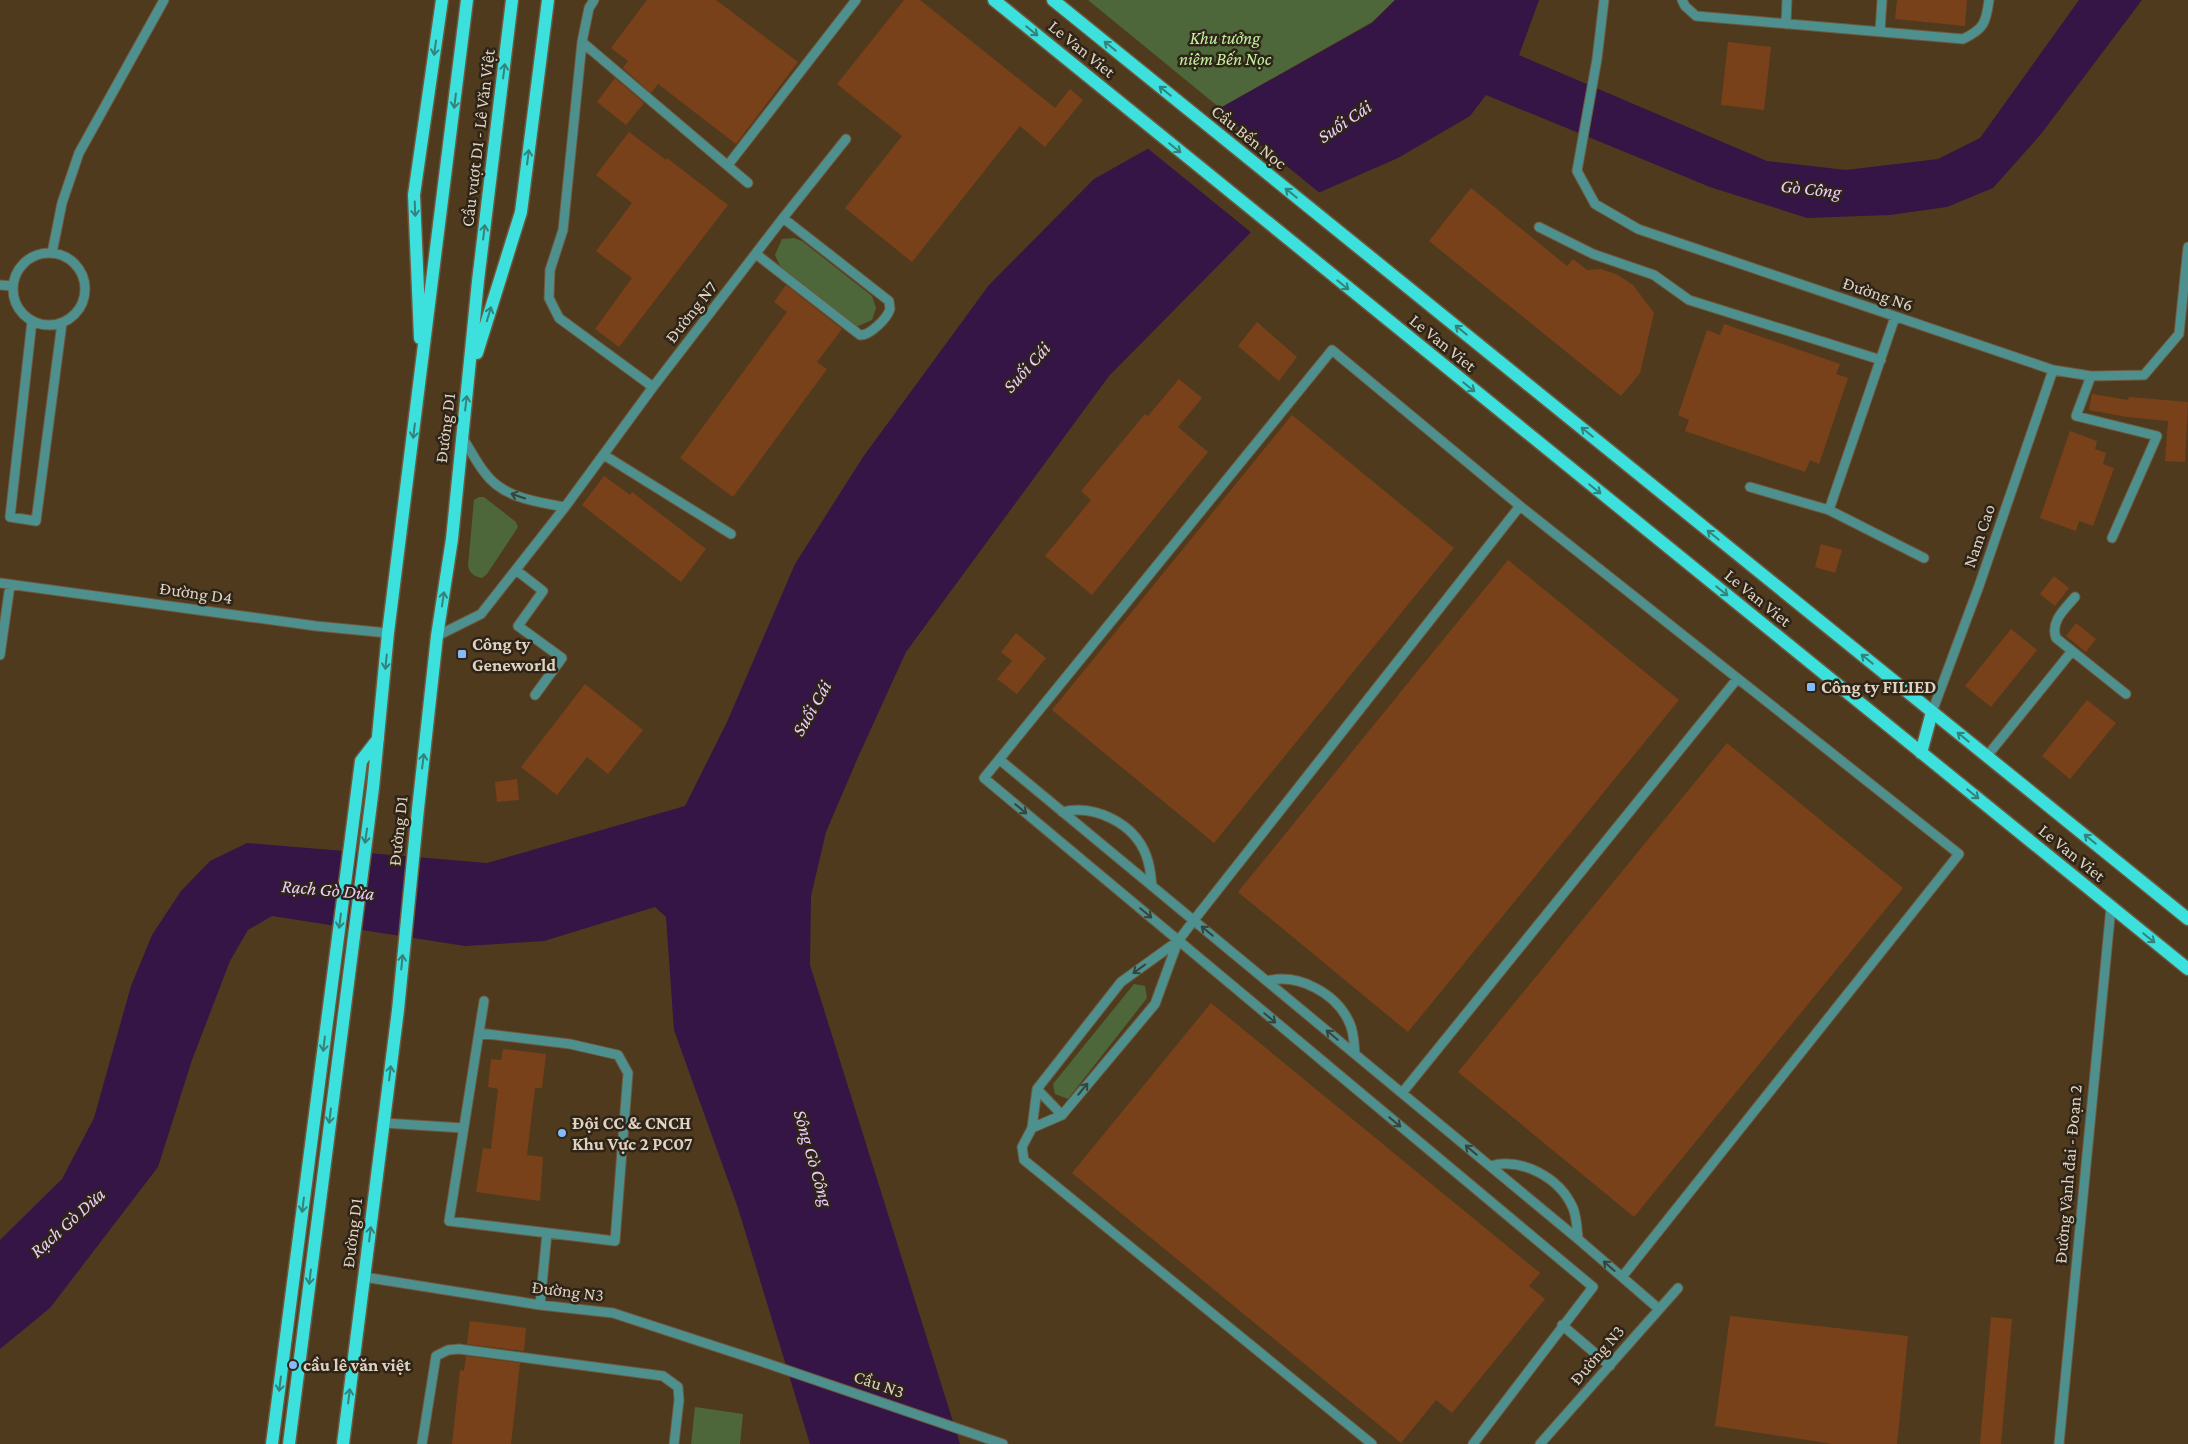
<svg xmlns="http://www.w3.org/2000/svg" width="2188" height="1444" viewBox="0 0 2188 1444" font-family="'Crimson Pro',serif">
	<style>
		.green { fill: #4d673a }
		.water { fill: #351446 }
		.pier { fill: #503a1d }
		.building { fill: #79411a }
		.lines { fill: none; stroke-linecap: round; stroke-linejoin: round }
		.minor-casing { stroke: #6d583e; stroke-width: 11 }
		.major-casing { stroke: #6d583e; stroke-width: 15 }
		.minor { stroke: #4d908e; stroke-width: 9 }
		.major { stroke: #3ce0dd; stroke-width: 12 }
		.oneway { stroke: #35827a }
		.oneway2 { stroke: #37443b }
		.poi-dot { fill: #85bbfb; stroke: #2e2417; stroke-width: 2 }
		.labels { text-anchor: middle; stroke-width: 5; stroke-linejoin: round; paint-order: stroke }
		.park-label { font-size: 18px; font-style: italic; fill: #c2f39e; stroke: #2e2417 }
		.street-label { font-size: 18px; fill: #dfd2c1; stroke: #2e2417 }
		.poi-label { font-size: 18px; font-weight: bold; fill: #dfd2c1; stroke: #2e2417; text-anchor: start }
		.water-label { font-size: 19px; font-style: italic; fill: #ebcdfe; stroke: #2e2417 }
	</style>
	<rect width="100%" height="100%" fill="#503a1d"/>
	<path class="green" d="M1088,0h307l-23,22 -152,86z
		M794,238l8,3 70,55 4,12 -4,12 -16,7 -76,-61 -5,-11 7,-16z
		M479,497h5l32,25 2,5 -31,47 -5,4c-8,-2 -12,-4 -14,-12l6,-66z
		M1134,984l11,2 2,12 -79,101 -13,-5 -2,-10z
		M695,1407l48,7 -3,30h-49z"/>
	<path class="water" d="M1395,0h144l-20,55 248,106 79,9 92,-11 42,-21 99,-138h63l-101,134 -48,54 -46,19 -57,8 -83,3 -97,-31 -224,-92 -16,21 -72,42 -130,57 -159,161 -203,276 -47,103 -33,77 -15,64 -1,69 150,479h-150l-72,-236 -64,-178 -8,-113 -11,-10 -111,34 -79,5 -193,-30 -24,14 -18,31 -38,99 -34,107 -108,141 -50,41v-109l62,-61 32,-61 37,-132 21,-51 29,-44 29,-30 37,-18 240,20 198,-57 42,-84 68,-158 68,-107 126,-172 105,-106 278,-156z"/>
	<path class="pier" d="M1215,108l106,86 -51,23 -17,17 -107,-87z"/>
	<path class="building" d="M647,0h69l82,62 -62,82 -78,-60 -7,9 -28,-25 5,-7 -17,-13z
		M904,0h16l135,108 15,-19 13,11 -38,47 -25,-21 -108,136 -67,-54 57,-72 -65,-52z
		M1897,0h70l-2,26 -70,-7z
		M1728,42l43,5 -7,63 -43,-5z
		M615,78l29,25 -18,22 -29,-23z
		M629,132l37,28 1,-2 61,47 -109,142 -24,-18 37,-51 -36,-27 36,-48 -36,-28z
		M1471,188l96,78 6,-7 14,11 14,-1 17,6 15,10 21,28 -14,60 -19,23 -192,-155z
		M786,285l56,44 -25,33 10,7 -94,128 -53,-39 107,-146 -13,-10z
		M1257,322l40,35 -18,24 -41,-35z
		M1724,324l116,40 -4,10 12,4 -29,86 -9,-4 -5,12 -120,-41 4,-11 -11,-5 29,-85 13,5z
		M1179,379l23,19 -24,29 30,25 -116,143 -47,-39 46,-56 -10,-9 64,-77 3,2z
		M2092,394l36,6 1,-3 59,5 -3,60 -20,-1 3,-40 -41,-4 -38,-7z
		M1292,415l162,133 -240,295 -162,-133z
		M2070,431l27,10 -2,8 11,4 -3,11 11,4 -21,58 -14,-5 -3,10 -36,-13z
		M604,476l26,19 2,-3 74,57 -25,33 -99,-77z
		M1821,544l21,6 -7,23 -20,-6z
		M1508,560l171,140 -271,332 -170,-140z
		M2054,576l15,12 -14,18 -15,-12z
		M2076,623l20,16 -10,13 -20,-16z
		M2011,629l26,21 -46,57 -26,-21z
		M1016,633l30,25 -29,36 -20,-15 15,-18 -11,-9z
		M585,684l58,46 -35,44 -21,-17 -30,38 -36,-28z
		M2087,700l29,23 -46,56 -28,-23z
		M1727,743l176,145 -269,329 -176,-145z
		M517,779l2,21 -22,2 -2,-20z
		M1211,1003l329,270 -11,13 16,13 -93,114 -16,-13 -35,43 -329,-270z
		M503,1049l43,5 -4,34h-7l-8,67 16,2 -3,44 -64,-9 7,-44 8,1 7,-60 -10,-2 3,-28 10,1z
		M1730,1316l178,20 -11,108h-64l-118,-18z
		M1991,1317l21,2 -11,125h-21z
		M470,1321l56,7 -2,23 -57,-7z
		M466,1356l54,7 -9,81h-59l8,-74 4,1z"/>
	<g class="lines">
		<defs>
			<path id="minor" d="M594,0l-5,8 -7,34 -19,188 -13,40 -1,28 10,20 94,69
				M1604,0l-7,59 -20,112 18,33 43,25 415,141 38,6 53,-1 35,-41 9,-87
				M1682,0l3,6 11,10 267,23c21,-10 23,-16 26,-39
				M1786,24l1,-24
				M1880,32l2,-32
				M582,42l166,141
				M728,165l128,-165
				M1539,227l54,27 61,21 35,25 192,60
				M13 289a36 36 0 1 1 72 0a36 36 0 1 1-72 0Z
				M52,253l10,-50 17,-50 85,-153
				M756,254l104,81c9,1 27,-16 30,-26 0,-2 -1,-5 -1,-8l-106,-83
				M0,285l13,1
				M32,321l-22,196 26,4 26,-198
				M2091,376l-15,40 81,20 -45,102
				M462,437c8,12 14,25 23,36 18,25 52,29 80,34
				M604,455l127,79
				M1750,487l79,23 95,48
				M1829,510l66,-193
				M516,570l27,21 -25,35 44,32 -27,37
				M0,583l316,43 72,7
				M2075,597c-10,12 -25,24 -19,41l70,56
				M437,636l44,-22 84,-107 88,-120 130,-169 63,-79
				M0,655l10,-70
				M1932,712l47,-126 74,-216
				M1987,756l85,-105
				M1000,760l578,479 81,70
				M1062,812c32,-8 72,11 84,43 4,10 5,20 6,31
				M1178,941l-57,41 -84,107 -5,39 -10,19 2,13 348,284
				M1267,981c31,-8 70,12 83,43 4,9 4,20 5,30
				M479,1033l91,11 48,11 10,18 -13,168 -166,-20 35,-220
				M1037,1089l25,26
				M1402,1093l335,-414
				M384,1123l79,5
				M1032,1128l30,-13 93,-111 23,-63 16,-21 326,-414
				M1490,1166c32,-9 70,12 83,42 4,10 4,21 5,31
				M364,1277l176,28 73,8 150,49 240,82
				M540,1305l7,-72
				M1562,1325l48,41
				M422,1444l14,-88 12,-6 11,-1 204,27 15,11 1,13 -5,44
				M1473,1444l120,-157 -609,-509 348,-428 188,156 439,348 -337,423
				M1540,1444l138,-156
				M2059,1444l52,-537"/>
			<path id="major" d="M994,0l1194,969
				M1053,0l1135,919
				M420,338l-6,-143 28,-195
				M477,353l44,-141 27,-212
				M1921,753l11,-41
				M272,1444l89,-683 17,-22
				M289,1444l84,-656 15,-155 79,-633
				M343,1444l55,-434 20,-201 19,-173 15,-97 26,-258 34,-281"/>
		</defs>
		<use href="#minor" class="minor-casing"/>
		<use href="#major" class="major-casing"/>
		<use href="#minor" class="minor"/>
		<use href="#major" class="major"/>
	</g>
	<defs><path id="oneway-shaft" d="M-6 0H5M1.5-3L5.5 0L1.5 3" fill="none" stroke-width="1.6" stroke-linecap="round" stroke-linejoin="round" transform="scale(1.25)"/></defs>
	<g class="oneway">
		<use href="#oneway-shaft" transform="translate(1032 31) rotate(39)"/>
		<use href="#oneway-shaft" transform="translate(1110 46) rotate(-141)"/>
		<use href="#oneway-shaft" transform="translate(435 48) rotate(98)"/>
		<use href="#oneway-shaft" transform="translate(504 71) rotate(-83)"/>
		<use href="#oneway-shaft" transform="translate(1165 91) rotate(-141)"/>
		<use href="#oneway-shaft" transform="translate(455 101) rotate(97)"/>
		<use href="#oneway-shaft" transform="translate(1175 148) rotate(39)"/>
		<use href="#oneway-shaft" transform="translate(528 157) rotate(-83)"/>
		<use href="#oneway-shaft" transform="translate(1291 193) rotate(-141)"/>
		<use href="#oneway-shaft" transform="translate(415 209) rotate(88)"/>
		<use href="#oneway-shaft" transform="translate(484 232) rotate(-83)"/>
		<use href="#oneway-shaft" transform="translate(1343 285) rotate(39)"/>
		<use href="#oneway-shaft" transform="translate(489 314) rotate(-73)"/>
		<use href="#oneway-shaft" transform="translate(1461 330) rotate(-141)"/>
		<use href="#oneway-shaft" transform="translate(1469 387) rotate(39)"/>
		<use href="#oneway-shaft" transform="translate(466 403) rotate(-83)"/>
		<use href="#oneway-shaft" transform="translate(414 431) rotate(97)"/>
		<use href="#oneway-shaft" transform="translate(1587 432) rotate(-141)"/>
		<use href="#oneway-shaft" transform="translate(1595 489) rotate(39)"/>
		<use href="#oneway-shaft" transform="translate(1713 535) rotate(-141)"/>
		<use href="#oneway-shaft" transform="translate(1722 591) rotate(39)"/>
		<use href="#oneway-shaft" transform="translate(443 599) rotate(-82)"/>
		<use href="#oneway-shaft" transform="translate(1867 659) rotate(-141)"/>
		<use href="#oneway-shaft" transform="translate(386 662) rotate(96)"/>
		<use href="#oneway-shaft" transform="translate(1963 737) rotate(-141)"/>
		<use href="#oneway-shaft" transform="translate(423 761) rotate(-83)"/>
		<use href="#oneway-shaft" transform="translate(1973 794) rotate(39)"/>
		<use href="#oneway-shaft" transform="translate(366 836) rotate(98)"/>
		<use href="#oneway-shaft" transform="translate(2090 839) rotate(-141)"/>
		<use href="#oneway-shaft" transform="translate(340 921) rotate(97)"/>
		<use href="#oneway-shaft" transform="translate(2149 938) rotate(39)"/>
		<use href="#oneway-shaft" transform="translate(402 962) rotate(-84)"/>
		<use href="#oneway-shaft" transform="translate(324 1044) rotate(97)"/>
		<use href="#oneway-shaft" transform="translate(390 1073) rotate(-83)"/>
		<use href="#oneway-shaft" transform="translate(330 1116) rotate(97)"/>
		<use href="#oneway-shaft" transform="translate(303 1205) rotate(97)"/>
		<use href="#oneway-shaft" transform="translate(370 1234) rotate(-83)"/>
		<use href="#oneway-shaft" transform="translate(310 1277) rotate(97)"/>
		<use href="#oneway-shaft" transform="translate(280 1384) rotate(97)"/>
		<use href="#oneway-shaft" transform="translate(349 1396) rotate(-83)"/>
	</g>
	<g class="oneway2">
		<use href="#oneway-shaft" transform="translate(518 496) rotate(-161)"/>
		<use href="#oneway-shaft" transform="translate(1021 809) rotate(40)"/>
		<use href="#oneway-shaft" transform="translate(1146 913) rotate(40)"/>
		<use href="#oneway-shaft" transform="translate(1207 931) rotate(-140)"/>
		<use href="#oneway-shaft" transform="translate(1139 969) rotate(144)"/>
		<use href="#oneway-shaft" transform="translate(1270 1018) rotate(40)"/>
		<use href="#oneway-shaft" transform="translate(1332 1035) rotate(-140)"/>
		<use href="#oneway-shaft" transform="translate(1083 1089) rotate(-50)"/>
		<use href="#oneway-shaft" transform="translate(1395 1122) rotate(40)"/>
		<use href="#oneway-shaft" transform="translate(1471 1150) rotate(-140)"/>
		<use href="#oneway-shaft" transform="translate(1609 1266) rotate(-139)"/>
	</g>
	<g class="poi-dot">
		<rect x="457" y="649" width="10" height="10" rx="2.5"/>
		<rect x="1806" y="682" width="10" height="10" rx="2.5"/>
		<circle cx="562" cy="1133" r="5"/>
		<circle cx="293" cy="1365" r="5"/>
	</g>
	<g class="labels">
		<g class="park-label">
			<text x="1225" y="44">Khu tưởng<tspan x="1225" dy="21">niệm Bến Nọc</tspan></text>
		</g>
		<g class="street-label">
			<text transform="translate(1082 49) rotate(39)" y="6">Le Van Viet</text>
			<text transform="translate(1249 137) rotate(39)" y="6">Cầu Bến Nọc</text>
			<text transform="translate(478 138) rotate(-83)" y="6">Cầu vượt D1 - Lê Văn Việt</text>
			<text transform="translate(1878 294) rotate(19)" y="6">Đường N6</text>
			<text transform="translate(691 312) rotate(-52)" y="6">Đường N7</text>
			<text transform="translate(1443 343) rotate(39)" y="6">Le Van Viet</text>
			<text transform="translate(445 428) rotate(-83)" y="6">Đường D1</text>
			<text transform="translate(1979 536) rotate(-71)" y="6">Nam Cao</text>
			<text transform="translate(196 593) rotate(8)" y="6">Đường D4</text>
			<text transform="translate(1758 598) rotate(39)" y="6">Le Van Viet</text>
			<text transform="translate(398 831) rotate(-84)" y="6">Đường D1</text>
			<text transform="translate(2072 853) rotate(39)" y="6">Le Van Viet</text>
			<text transform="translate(2068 1174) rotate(-85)" y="6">Đường Vành đai - Đoạn 2</text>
			<text transform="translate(352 1233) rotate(-83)" y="6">Đường D1</text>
			<text transform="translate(568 1291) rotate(7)" y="6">Đường N3</text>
			<text transform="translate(1597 1355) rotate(-49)" y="6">Đường N3</text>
			<text transform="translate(879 1384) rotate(19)" y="6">Cầu N3</text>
		</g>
		<g class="poi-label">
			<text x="472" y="650">Công ty<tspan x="472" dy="21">Geneworld</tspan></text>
			<text x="1821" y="693">Công ty FILIED</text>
			<text x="572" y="1129">Đội CC &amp; CNCH<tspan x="572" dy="21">Khu Vực 2 PC07</tspan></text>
			<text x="303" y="1371">cầu lê văn việt</text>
		</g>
		<g class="water-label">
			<text transform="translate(1344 121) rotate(-34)" y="7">Suối Cái</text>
			<text transform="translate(1811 188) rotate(6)" y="7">Gò Công</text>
			<text transform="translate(1026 367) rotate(-48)" y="7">Suối Cái</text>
			<text transform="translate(811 708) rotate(-60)" y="7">Suối Cái</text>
			<text transform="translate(328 889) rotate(5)" y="7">Rạch Gò Dừa</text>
			<text transform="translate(814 1158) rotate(74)" y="7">Sông Gò Công</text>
			<text transform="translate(67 1222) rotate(-42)" y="7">Rạch Gò Dừa</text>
		</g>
	</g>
</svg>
